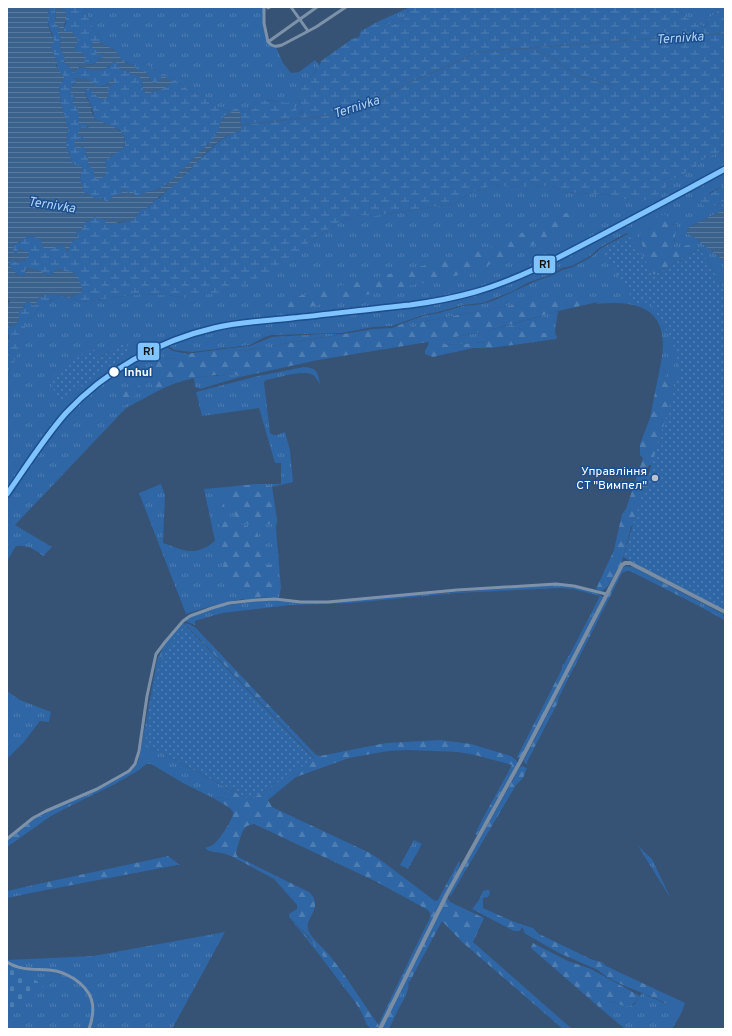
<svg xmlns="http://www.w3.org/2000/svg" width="732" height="1036" viewBox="0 0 732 1036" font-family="Overpass,sans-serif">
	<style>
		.grass { fill: url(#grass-tufts); fill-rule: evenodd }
		.forest { fill: url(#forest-firs) }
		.wetland { fill: url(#wetland-marsh); fill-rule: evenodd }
		.cemetery { fill: url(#cemetery-stones) }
		.park { fill: url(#park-dots) }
		.water { fill: url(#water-rules) }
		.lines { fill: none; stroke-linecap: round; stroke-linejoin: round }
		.stream { stroke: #3b618d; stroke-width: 1 }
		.street { stroke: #7d92a8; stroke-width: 3 }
		.secondary { stroke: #798da4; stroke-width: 4 }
		.rail-1-casing { stroke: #1b4f8f; stroke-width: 8 }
		.rail-1 { stroke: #80c4ff; stroke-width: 5 }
		.stop-dot { fill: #fff; stroke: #1b4f8f; stroke-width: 1.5 }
		.poi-dot { fill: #b9c2ce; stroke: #1b4f8f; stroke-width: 1.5 }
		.labels { text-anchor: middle; stroke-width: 3; stroke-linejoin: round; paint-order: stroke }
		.stop-label { font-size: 12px; font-weight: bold; fill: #fff; stroke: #1b4f8f; text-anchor: start }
		.poi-label { font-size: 12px; fill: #fff; stroke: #1b4f8f; text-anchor: end }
		.water-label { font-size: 13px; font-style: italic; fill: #b5d3f5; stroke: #1b4f8f }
		.line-badge { stroke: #1b4f8f; stroke-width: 1.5 }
		.pale-badge-label { font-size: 11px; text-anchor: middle; font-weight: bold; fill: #111 }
	</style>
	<defs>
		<pattern id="grass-tufts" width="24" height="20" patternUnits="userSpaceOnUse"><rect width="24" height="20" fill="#2f66a5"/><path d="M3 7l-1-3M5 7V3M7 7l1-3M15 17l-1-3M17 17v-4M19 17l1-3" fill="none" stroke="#4e7db2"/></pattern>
		<pattern id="forest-firs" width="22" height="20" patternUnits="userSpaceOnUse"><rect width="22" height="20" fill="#2f66a5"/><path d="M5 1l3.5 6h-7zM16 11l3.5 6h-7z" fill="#4e7db2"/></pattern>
		<pattern id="wetland-marsh" width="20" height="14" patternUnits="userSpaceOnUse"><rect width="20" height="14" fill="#2f66a5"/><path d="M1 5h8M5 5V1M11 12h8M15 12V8" fill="none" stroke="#4e7db2"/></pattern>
		<pattern id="cemetery-stones" width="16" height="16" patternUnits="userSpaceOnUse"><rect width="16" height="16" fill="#2f66a5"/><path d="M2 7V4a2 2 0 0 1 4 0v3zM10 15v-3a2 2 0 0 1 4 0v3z" fill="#4e7db2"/></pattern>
		<pattern id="park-dots" width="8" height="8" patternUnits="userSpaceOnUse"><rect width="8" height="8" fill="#2f66a5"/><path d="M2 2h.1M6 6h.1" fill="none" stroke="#4e7db2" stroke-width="1.8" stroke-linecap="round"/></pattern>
		<pattern id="water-rules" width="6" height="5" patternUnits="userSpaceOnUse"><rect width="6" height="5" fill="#3b618d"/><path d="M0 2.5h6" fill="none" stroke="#58799e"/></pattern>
	</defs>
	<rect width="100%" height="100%" fill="#365274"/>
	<path class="grass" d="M85,7h179l1,16 3,19 8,5 7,16 8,10 8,-1 16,-12 5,6 -11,13 -8,5v4l-3,9 5,15 -5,2 -5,-11 -9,1 -8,-3 -9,-1 -11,6v2l-7,2 -3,3 -2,-1v-4h-8l-7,3 -14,-5 -11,-8 -18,-10 -15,-11 -29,-14c-8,3 -12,2 -19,-4h-3l-5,-9 -18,-9 5,-2c-9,-10 -14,-19 -17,-32z
		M674,7h42l1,5 -9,7 -1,8c-13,-3 -23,-11 -33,-20z
		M408,8c-2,20 -17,17 -31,14z
		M725,150v19l-186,98 -25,11 -39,13 -40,10 -25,3 -180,20c-41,8 -71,21 -108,41l-2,-2 -17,12 2,2c-14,11 -28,22 -40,35 -22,24 -39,54 -58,81v-115l8,-18 11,-37 4,-1v-3l7,-7 2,-6c8,-2 11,-7 19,-7l1,-4 23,7 58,-8 28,1 18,3 122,-55 29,-20 22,-8 13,1 81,-12 17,-11 23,-8 18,2 41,-1 12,6 44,3 19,5 6,-3 33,-10 2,-5 27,-14 10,-10zM124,342l-71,47 39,-42 7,11z
		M725,171v14l-16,8 1,15 15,-7v8l-36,18 -3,7 4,-1 35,29v29l-25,-43 -27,3 4,-27 -28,4 -9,10 4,12v10l-15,-25 21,66 22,37 9,34 -5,16 -9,-4 -2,-8 1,-5 -6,-4c12,-54 -15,-68 -64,-63l2,-2 -71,1 -8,3 -6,-1 -93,17 -7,7 -7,-7 17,-6 16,-3 24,-7 20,-2 12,-4 41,-19 17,-6 9,-5 11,-3 18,-10 9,-8 28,-15 -1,-1 -28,15 -9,8 -18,10 -10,2 -10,6 -25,9 -14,8 -30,12 -20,2 -25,7 -15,3 -31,11 -19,1 -31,6 -70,2 -7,2 -15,8 -58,7 -18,-2 -6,-5v-2l26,-9 31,-7 185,-21 65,-12 52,-18z
		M558,311l-3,21 2,5 -3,-4 -17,1 -16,-6 -36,14 -32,3 -9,-1v-5c39,-6 77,-17 114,-28z
		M322,334h20l-100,17 -11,-3 19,-2 22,-9z
		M163,345l10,6 15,3 -13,4 -9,1 -17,18 7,15 -30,16 -111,117 37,22 -9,9c-8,-7 -16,-11 -27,-10l-9,15v-65l45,-64 29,-33 24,-21 34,-21z
		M304,367c14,1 14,6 16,18 -2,-3 -3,-7 -7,-10 -10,-6 -36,3 -47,5l-2,2 6,51 3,2h4l8,-3 5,18 3,32 -21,5 5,34 -1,7 5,60 -2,10c-32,-3 -63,6 -93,16l-47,-121 22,-9 4,11 -2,48c23,8 32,14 52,-2l-11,-52 55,-5h22v-21h-6l-16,-55 -57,8 -6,-24 62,-16z
		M235,374l5,3 -40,12 -5,-2 -1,-9c14,-2 27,-2 41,-4z
		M556,585c14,2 36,3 47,12l-28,55 -3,-2 28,-54 -27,-7 -12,-1 -104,5 -106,10 -61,2 -68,8 -27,8v4l-10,-4 3,-3 34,-12 35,-5 18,-1 53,3 74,-7z
		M700,602l23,12 2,5 -1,1 -25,-14z
		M184,623l1,2c-6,7 -13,14 -17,21 -17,29 -19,66 -23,98l82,44 -2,6 4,3 -1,2 -1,1 -6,-3 -6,2 -32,-16 -32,-19h-5l-7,6 -24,14 -43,21h-5l-2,-2 65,-31 7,-8 2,-5 18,-99 8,-17 17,-19z
		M7,691l13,9 31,12 -2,10 -9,-1 -16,21 -17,17z
		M414,840l8,4 -14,25 -8,-4z
		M638,846l14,13 19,40z
		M47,882l-1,8 -39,8v-7z
		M290,918c24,24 45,52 62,80l-31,-41z
		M225,932l-53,97h-82l4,-18v-7l-6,-14 -25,-18 -44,-5 -12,-5v-2l86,-4z
		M413,952l3,1 -37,74 -1,-2z
		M7,963l4,3c29,3 82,5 82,45 0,6 -3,12 -4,18h-82z
		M407,978c5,11 -4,22 -9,32l-5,-5z
		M642,993l31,14 8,7 -9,15h-47l-25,-21 4,-1 7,-6 13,5 10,-1z"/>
	<path class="forest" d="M573,210l8,2 6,12 -4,1 -4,-9 -10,8 -3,8 -6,-2 -3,4 -84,38 -168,36 -21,3 -5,-9 16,-5 156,-38 39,-12z
		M666,214l5,11 6,-1 -4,26 15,-5 12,3 -46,27 -10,-15v-10l-4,-12v-4l9,-6 -2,-7 2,-2z
		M542,297l56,2v3l-40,9 -72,20 -41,8 -1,5 9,1 32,-3 2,-9 27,-7h4l1,3 2,-1 2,-4 11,-3 4,2 -2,3 3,3 -2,4h17l3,4 -1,2 -65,9h-18l-40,9 -8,-3v-3l4,-8 -1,-1 -110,18 -78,17 -5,-3 -14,2 -4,-1c-25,3 -38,5 -61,17 -2,-4 -6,-9 -7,-14 -3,-16 14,-19 26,-20l3,-3 53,-7 11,3 131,-22 19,-1 14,-6 7,7 7,-7 93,-17 6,1 2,-4 6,1v-3z
		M660,367l6,4 -1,5 2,8 9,4 -22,76 -6,2 -2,8 4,2 -17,49 -2,2 -9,34 -14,25 -3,3 -4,2 -5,-2 18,-39 8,-36 4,-5 17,-51 -3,-3v-11l10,-26z
		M149,381v1l-25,24c-7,-2 -8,-7 -7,-14l8,-3 7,4 11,-11z
		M259,484l13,3 5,34 -20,7 -20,-9 -12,-21 2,-7 8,-5z
		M217,500l4,1 13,21 23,8 2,11 4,2v4l4,3 -5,12 1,3h8l1,10 -1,17 -7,1 -5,5 -15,2 -14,-18 -14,-35 6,-7 -6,-29z
		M625,566l8,1 67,35 -1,4 -69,-35h-4l-4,2 -63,124 -2,7 -30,58v3l-3,-3v-2l98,-191z
		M184,623l5,1 7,4 120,127 4,1 66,-13 54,-3 31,4 40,12 6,5v3l-40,71 -2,-1 8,-16 29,-53 -37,-10 -17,-3 -51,-2 -19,1 -39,7 -53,19 -28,23 4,7 98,46 12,8 53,40 3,-1 21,-39 1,1 -1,5 -43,86 -3,-1 17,-34v-5l-2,-3 -53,-29 -121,-57c-3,1 -7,1 -9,4 -4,5 -8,20 -9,26l2,3 71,35c17,16 -7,26 0,40 5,9 15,16 21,24 17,21 32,46 48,68l1,3 -1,2h-7l-4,-4 -6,-14 -27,-40 -26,-35 -19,-19v-3l8,-5v-4l-23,-26 -41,-22 -7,-3 -17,-3 -4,-3c3,-1 7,-2 9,-4 5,-4 21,-27 19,-32 -2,-5 -14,-10 -18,-13l6,-2 6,3h1v-3l-3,-3 2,-6 23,12 64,-42z
		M572,650l3,2 -55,108 -3,-3 45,-88v-4l2,-1z
		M522,766l5,2 -4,10 -7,7 -66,112 -1,-3 71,-127z
		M65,803l7,2 -21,11 -44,31v-6l27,-22z
		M168,856l12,9h-3l-131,25 1,-8z
		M487,890h2l1,4 -2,3 -5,1v10l29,13 21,7 6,6 54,26 9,2 4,4 79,37 -4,11c-21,-20 -61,-24 -83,-44l-39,-17 -35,-20v-3l-2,-3 -2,4h-6l-42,-22 7,-9 4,-9z
		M447,897l3,5 34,16 -11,24 99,87h-9l-101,-87 -20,-21 -33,62 -2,-5z
		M533,943l35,18 23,8 49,27c-10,15 -13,11 -29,5l-3,8 -8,-1 -69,-60z
		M393,1005l5,5 -9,19h-8z"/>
	<path class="wetland" d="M49,7h6l1,11 -2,2 1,4 3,1 3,13 -1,9 5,11 -1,4 7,7c15,-5 31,8 42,-7l5,1 1,5 19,8 4,4c1,5 0,12 5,14l20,-7 2,-3 -8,-6 -2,4 -3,1 -4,-1 -3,-5 -12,-7 -3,-4 -11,-4 -3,-3h3l3,3 9,3 1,-2h6l29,14 15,11 18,10 11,8 14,5 7,-3h8v4l2,1 3,-3 7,-2 -1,-3c11,-10 25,-1 38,-2l6,11 4,-2 -5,-15 3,-9v-4c9,-6 18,-13 20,-23l31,-22 7,-2 2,-6 16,-9c14,3 29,6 31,-14l2,-1h264c10,9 20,17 33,20l1,-8 9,-7 -1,-5h9v143l-20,8 -10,10 -27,14 -2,5 -7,7 -13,6 -8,1 -5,-4 -6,3 -19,-5 -44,-3 -12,-6 -41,1 -18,-2 -23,8 -17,11 -81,12 -13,-1 -22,8 -29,20 -28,26 -54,22 -40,7 -18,-3 -28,-1 -58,8 -13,-4 12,-5 1,-5 -4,-8 -7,-8h-17l-4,4c-4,-3 -18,-8 -23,-8l-2,3v4l-6,1 -10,-10 2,-6 3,-1 1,3 9,-1 5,-8 -12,1 -4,-1v-4l2,-5 5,-2 6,-6 7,1 8,2 1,7 12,2 6,-4 5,3v3l2,2 2,-1 -1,-7 7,-6 4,-1h-1l-3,-4 6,-3 4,-7 10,-6 24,6 9,-2 14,-13 3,1 7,-5 3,-4 4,-2 33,-30 1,-3c16,-12 27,-30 48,-34l-1,-20 -10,2 -7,4c-2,8 -3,16 -9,22 -4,3 -8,5 -10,10l-3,1 -17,19 -5,2v3c-7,6 -13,12 -21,15 -6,3 -13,2 -18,7h-4l-8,-3 -14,2 -4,5 -4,2 -6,-6 -1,3h-3l-12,-7 -4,-13 2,-12 -7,-2 -3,-3 -6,-17 2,-17 -7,-24 -2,-18 4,-11 -4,-3 -8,-26 2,-11c-6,-9 -6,-18 -4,-28zM74,78l15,2c6,9 15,8 22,1l3,2 -6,4v2l-17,1 -2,-2 -3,1c-1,6 3,11 5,16 2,4 2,9 4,14l25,11 5,8v7l-2,3 -18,13 1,10 -5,6c-11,-9 -9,-13 -15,-23l1,-2 -4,-5 -7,1v-4l2,-4 8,1 -7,-9 3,-5 6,3 1,-2 -6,-6 -3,3 -1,-3 1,-8 -4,-8 -3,-2 -1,-2 3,-3 -4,-9 2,-6 3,-1z
		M62,7h23c3,13 8,22 17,32l-2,2h-3l2,10 -3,3 5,-1 2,2v2c-6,5 -10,9 -19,7l-1,-10 -8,-3 -1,-2 2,-3 -8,-14 -4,-1v-4l2,-4z
		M725,185v16l-15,7 -8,-3 -2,-6z
		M44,295h15l-1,4 -8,1 -6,7 -5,-1 -2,6 -7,7v3l-4,2 -11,36 -8,18v-27l2,-16 -2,-1v-10l3,2 5,-1 4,-5v-10l3,-1 4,-7 2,-1 5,4 6,-8 3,1z"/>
	<path class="cemetery" d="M7,967l38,18 -28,26 -10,4z"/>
	<path class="park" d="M629,235l25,40 46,-27 25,43v319l-102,-53 57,-185 -8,-32 -22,-38 -14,2 -33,-53z
		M124,341l7,10 -69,50 -9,-12 -2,-12 41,-30 8,11z
		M185,625l129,134 -64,41 -105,-56c4,-32 6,-69 23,-98 4,-7 11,-14 17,-21z"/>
	<path class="water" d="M7,7h42l-1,6 1,4c-4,9 4,16 5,25l-3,4 3,10 4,5 -2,4c3,8 6,8 9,14l-6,7 2,18 7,24 -2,17 6,17 3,3 7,2 -2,12 4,13 12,7h3l1,-3 6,6 4,-2 4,-5 8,-1 -1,-4 3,-2 4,5 4,-2 4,5h4c4,-5 12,-4 18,-7 8,-3 14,-9 21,-15v-3l2,-2h3l17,-19 3,-1c3,-7 11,-8 12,-16l4,-3 -1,-3c4,-12 8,-15 21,-16l1,20c-24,4 -41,30 -58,45l-1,3 -27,21 -3,4 -7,5 -3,-1 -8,12c-9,2 -17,1 -25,5l-4,-3v-3h-7l-3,-2 -10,6 -4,7 -6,3 2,4 3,1v1l-5,-1 -3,5 -3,1 2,2 -2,2v3l-2,1 -2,-2v-3l-5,-3 -6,4 -9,1 -3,-3 -1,-7 -8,-2 -7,-1 -1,3 -10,5 -2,5 1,4 3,1 1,-5h5l1,2h5l-2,8h-2l-1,2 -9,1 -1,-3 -3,1 -2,6 10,10 6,-1 1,-7c6,0 20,5 24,8l8,-8c6,4 12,3 18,6l6,14 -1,5 -12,5 -10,-3h-15l-2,3 -3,-1 -4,9 -7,-5 -2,1 -4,7 -3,2v9l-4,5 -5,1 -3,-2v-20l3,-2 -3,-6z
		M55,7h7v3l2,-1c5,7 -1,14 0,22l4,1 2,-2 6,6 2,5 -4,8 3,3 3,-1 3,3h1l2,4 -2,6c6,1 13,1 14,-6h3l2,-1v-2l-2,-2 -4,2 -2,-2 3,-2v-1l-7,-3 2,-6h4l18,9 8,12 11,4 3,4 8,2 5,3 -1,3c6,9 8,4 14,-2l7,4 3,3 -4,1 -2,3 -20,7c-5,-2 -4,-9 -5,-14l-4,-4 -19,-8 -1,-5 -5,-1c-6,8 -15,9 -24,9v-3l-10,-1 -1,2 -5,4 -1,-1 -1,-3 -7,-7 1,-4c-3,-4 -2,-7 -5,-11l1,-9 -4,-7 2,-3 -1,-3 -3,-1 -1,-4 2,-2z
		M75,77l1,2 3,-1 2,1 6,-1c4,3 12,13 19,7 2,-1 3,-3 5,-4v-2l3,1v3c-6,4 -7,5 -5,12l-3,4h-7l-3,-4 -3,-1 -4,-6 -3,1c-2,6 3,13 6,18l-1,3 4,9c12,6 37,10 28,29l-18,13v3l2,7 -5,7 -4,1 -4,-3v-5l-6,-7v-8h-3l-1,-2 3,-2 -4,-5 -6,2 -2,-2 1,-1 -2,-3 2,-3 10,1 -4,-5 -2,2 -2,-1v-5l4,-5 6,3 1,-2 -6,-5 -4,2c-1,-8 2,-17 -6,-21l-1,-2 3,-3 -1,-3 -3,-3c-1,-4 1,-8 5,-10l-2,-3z
		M725,209v53l-31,-25 -4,-1 -1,-2h-3l3,-7z"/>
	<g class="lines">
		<path class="stream" d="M532,48l20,10 24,17 21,6 16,4
			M240,125l91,-10 47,-15 33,-18 68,-30 205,-16 41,-2"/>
		<path class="street" d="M264,7v16l4,19
			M267,7l1,1 2,-1
			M291,7l17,24
			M268,42c5,5 8,5 14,3l34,-18 30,-20
			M268,42l49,-35
			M7,839l26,-21 13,-7 51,-22 32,-18 6,-7 4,-13 8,-55 9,-42 9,-12 18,-21 7,-5 22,-8 17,-5 28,-3 18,-1 26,3h27l129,-12 99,-6 18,2 32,8
			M7,962c15,10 32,6 49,9 6,1 11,4 17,7 20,13 24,28 16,51"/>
		<path class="secondary" d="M380,1029l67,-135 73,-132 102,-197 3,-2h5l95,49"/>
		<defs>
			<path id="rail-1" d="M7,494c19,-27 37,-56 59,-81 39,-42 92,-72 148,-85 25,-6 52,-7 78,-10 39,-4 78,-9 118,-13 22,-3 44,-7 65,-13 42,-12 81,-33 119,-53 44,-23 87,-46 131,-70"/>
		</defs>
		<use href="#rail-1" class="rail-1-casing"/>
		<use href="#rail-1" class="rail-1"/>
	</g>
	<circle class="stop-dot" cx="114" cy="372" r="5.5"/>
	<circle class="poi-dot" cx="655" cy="478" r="4"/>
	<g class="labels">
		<g class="stop-label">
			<text x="124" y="376">Inhul</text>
		</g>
		<g class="poi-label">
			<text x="647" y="475">Управління<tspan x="647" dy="14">СТ "Вимпел"</tspan></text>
		</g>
		<g class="water-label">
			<text transform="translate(680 37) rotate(-4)" y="5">Ternivka</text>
			<text transform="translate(356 106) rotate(-18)" y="5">Ternivka</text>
			<text transform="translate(52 204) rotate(9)" y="5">Ternivka</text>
		</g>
	</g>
	<g class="line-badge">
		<rect x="533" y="255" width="23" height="19" rx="4" fill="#80c4ff"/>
		<rect x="137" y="342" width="23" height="19" rx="4" fill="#80c4ff"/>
	</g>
	<g class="pale-badge-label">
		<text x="545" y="268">R1</text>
		<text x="149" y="355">R1</text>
	</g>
	<rect width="732" height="1036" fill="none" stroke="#ffffff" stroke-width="16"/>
</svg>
